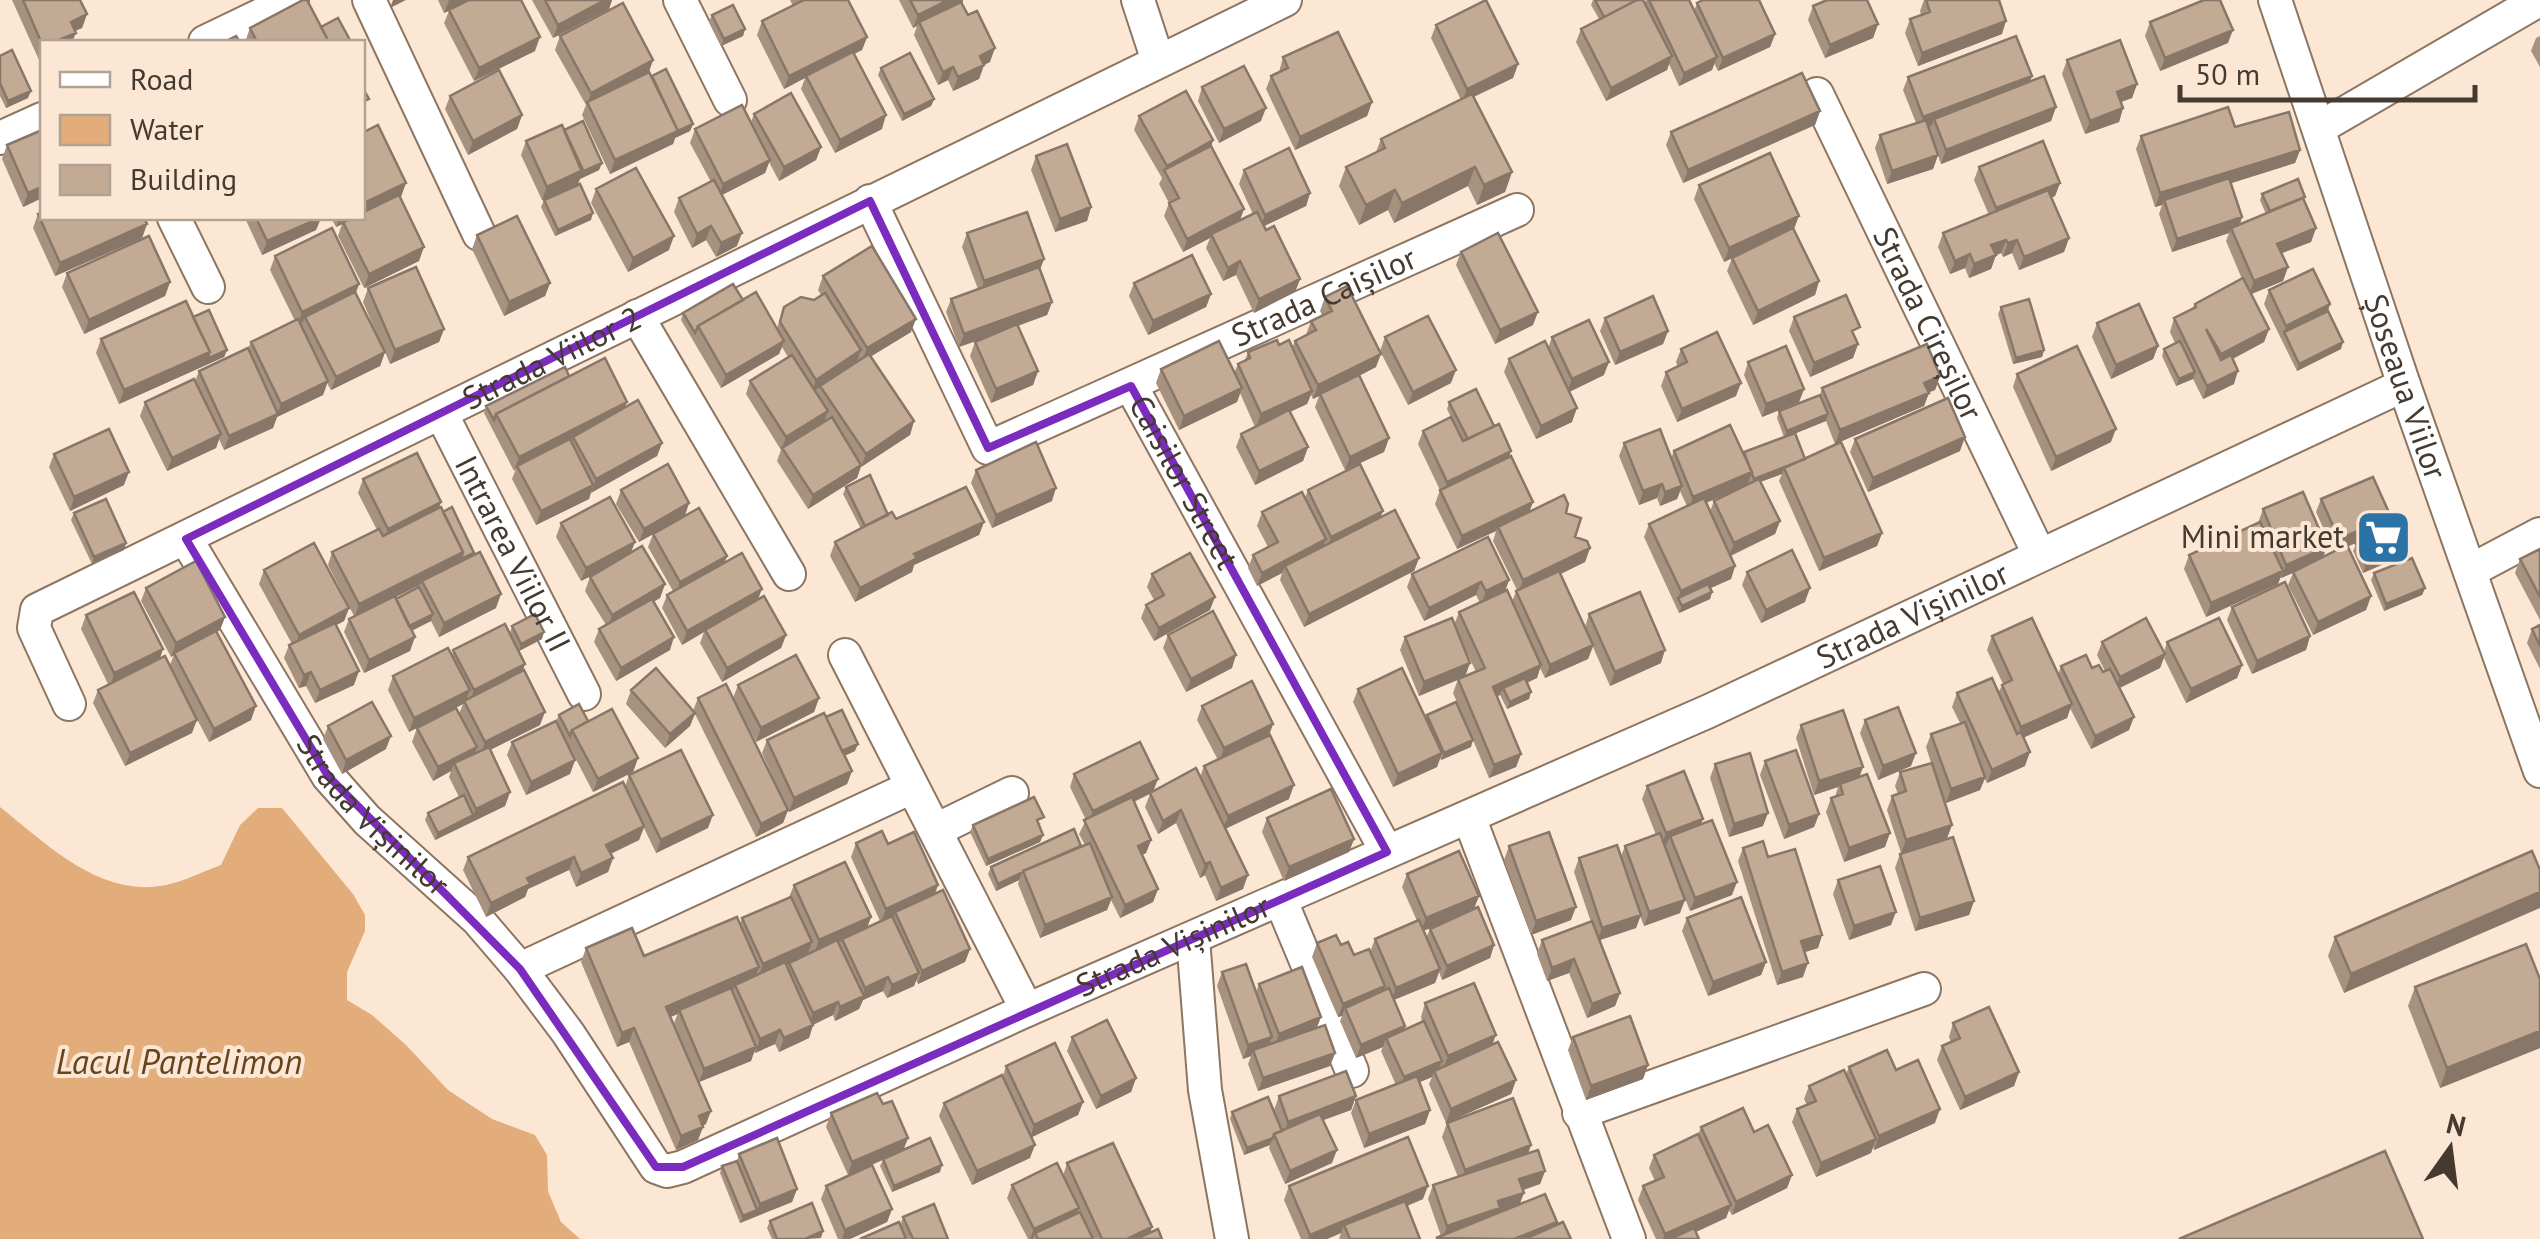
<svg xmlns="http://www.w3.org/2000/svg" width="2540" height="1239" viewBox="0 0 2540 1239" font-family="'PT Sans',sans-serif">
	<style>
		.water { fill: #e2ad7a }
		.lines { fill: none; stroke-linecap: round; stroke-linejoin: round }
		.street-casing { stroke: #8d7661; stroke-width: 36 }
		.street { stroke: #fff; stroke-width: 32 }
		.wall { fill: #a7927f; fill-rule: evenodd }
		.shaded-wall { fill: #887768 }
		.building { fill: #c2aa94; stroke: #887768; stroke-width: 2.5 }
		.marked { fill: none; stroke: #7b2cbf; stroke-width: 8; stroke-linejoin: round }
		.labels { text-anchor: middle; stroke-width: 8; stroke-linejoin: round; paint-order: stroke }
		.street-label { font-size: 32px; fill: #443a30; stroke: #fce7d5 }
		.poi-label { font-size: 32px; fill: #443a30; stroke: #fce7d5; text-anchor: end }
		.water-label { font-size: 35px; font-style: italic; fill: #68441e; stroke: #fce7d5 }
	</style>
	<rect width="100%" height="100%" fill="#fce7d5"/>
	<path class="water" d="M0,807c48,38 103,94 170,77 17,-4 34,-13 51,-19l19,-40 18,-17h24l71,86 12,21v16l-18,41v28l25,15 34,30 42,45 44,29 43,16 12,20 1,36 13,31 19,17h-580z"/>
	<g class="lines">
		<defs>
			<g id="street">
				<path d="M369,0l110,234"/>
				<path d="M680,0l50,100"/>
				<path d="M1138,0l20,61"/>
				<path id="s1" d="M2275,0l129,385 136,386"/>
				<path d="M205,42l87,-42"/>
				<path id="s2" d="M1817,94l222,460"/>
				<path d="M2319,128l220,-128"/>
				<path d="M0,138l42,-19"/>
				<path id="s3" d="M870,201l118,247 529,-238"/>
				<path d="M174,218l34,69"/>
				<path d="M637,316l152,258"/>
				<path id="s4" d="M1131,386l256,466"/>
				<path id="s5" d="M441,413l143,281"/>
				<path id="s6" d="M186,539l142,237 39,44 110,99 43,50 48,64 88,134 11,4 16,-4 344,-157 682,-299 695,-326"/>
				<path d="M2470,571l70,-37"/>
				<path d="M845,655l182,355"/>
				<path id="s7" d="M69,704l-35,-76 3,-18 1248,-610"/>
				<path d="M1469,817l160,422"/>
				<path d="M936,830l76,-37"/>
				<path d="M1281,901l71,170"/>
				<path d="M1193,938l12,152 27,149"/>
				<path d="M520,969l392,-182"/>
				<path d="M1579,1113l345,-124"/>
			</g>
		</defs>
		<use href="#street" class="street-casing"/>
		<use href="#street" class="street"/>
	</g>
	<path class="wall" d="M12,0h68l7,14 -5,14 -40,14v17l-3,1z
		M438,0h83l14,51 -61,30 -30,-58 5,-12 -5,2z
		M532,0h80l-3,9 -56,29z
		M790,0h58l19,37 -5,13 -8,4 28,75 -47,24 -34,-64 4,-11 -21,11 -27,-54 5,-14 31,-15z
		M899,0h64l-1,4 28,58 -6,3 -5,14 -26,12 -5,-11 -10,5 -24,-50 3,-9 -4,2z
		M1593,0h50l1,3 2,-3h43l5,11 3,-8 78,31 -5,13 -52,24 -4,-8 -2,7 -33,16 -10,-22 -2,6 -61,31 -30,-59 5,-13 18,-10 -8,-14z
		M1924,0h75l3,34 -84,32 -13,-33 5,-14 11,-4 -1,-4z
		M1813,6l65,18 -5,14 -48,20 -17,-38z
		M712,15l33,14 -2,7 -22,10 -12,-24z
		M2150,22l78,21 -68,28 -15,-35z
		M1436,25l82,39 -5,14 -39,19 38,75 -7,20 -28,13 -9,-19 -74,37 -6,-13 -29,15 -20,-39 7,-19 30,-15 5,-13 80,-39 -30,-62z
		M321,27l30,15h-106l5,-14z
		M560,36l93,24 -4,12 44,52 -3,7 -15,7 -2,6 -63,30 -28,-59 4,-10 -31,-55z
		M2540,36v31l-9,-16 5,-13z
		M0,56l28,42 -22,10 -6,-12z
		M1283,57l89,45 -5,14 -72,34 -29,-61 5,-13 8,-4z
		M2067,60l70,24 -5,14 -11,4 2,6 -4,14 -34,12 -23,-60z
		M881,68l53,31 -3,7 -29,15 -24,-46z
		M1908,77l121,5 27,25 -5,14 -110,43 -6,-17 3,8 -5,14 -46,15 -12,-36 5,-13 36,-12 -13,-33z
		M1202,87l59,34 -42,22 -21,-42z
		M450,96l72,19 -5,14 -49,26 -23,-46z
		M1820,111l-5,14 -132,58 -17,-38 5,-13z
		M754,114l67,33 -5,13 -37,21 -10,-19 -4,11 -43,22 15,51 -21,11 -10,-17 -14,8 -18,-36 5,-14 32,-16 -21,-39 5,-14 56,-7z
		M1139,116l74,24 -2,7 33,62 -4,11 13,-6 -14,-30 5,-14 66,23 -4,13 -42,20 36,53 -5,13 -41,21 -18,-38 -13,6 -17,-33 4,-10 -27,14 -19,-36 5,-13 -10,-19 3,-6 -28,-48z
		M2235,127l65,23 -5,13 -64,20 11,34 -2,8 26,-11 -6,-14 2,-6 42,6 12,28 -5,14 -29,11 6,14 -5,14 -32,13 18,35 -5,13 -32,17 2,25 -31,15 -10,-20 -17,7 -14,-30 2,-7 11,-6 -5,-11 4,-14 18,-9 3,-5 47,-25 -16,-38 3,-8 -57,19 -13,-38 3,-9 -7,2 -19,-58 5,-13z
		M42,130v68l-19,9 -21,-48 5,-14z
		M564,130l38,33 -3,7 -19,9 -38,21 -21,-45 5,-14z
		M362,133l39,64h-1l19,64 -55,27 -26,-52 4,-12 -6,3 -5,-9h31z
		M1036,156l55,51 -4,14 -32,11 -24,-62z
		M1979,167l81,16 -5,13 -4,2 18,40 -5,14 -45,18 -7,-17 -9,4 -2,-4 -5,2 -5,14 -22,9 -4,-10 -15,6 -12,-27 5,-14 46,-18 -15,-35z
		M1699,185l95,45 25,51 -4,14 -62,30 -26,-54 5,-13 -8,4 -30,-63z
		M596,189l73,61 -41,22 -37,-69z
		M544,200l47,20 -36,16 -14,-29z
		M38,214l109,10 -5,14 -87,38 -22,-48z
		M245,218h76l-5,12 -54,25z
		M967,233l77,26 -4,10 12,33 -5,13 -29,11 20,45 -5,14 -42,18 -21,-47 5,-14 10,-4 -26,9 -13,-35 5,-13 27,-10 -16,-42z
		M477,235l73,48 -5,13 -41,20 -32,-67z
		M1461,252l72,73 -38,19 -39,-79z
		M275,256l84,28 -3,9 28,58 -21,-49 5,-14 76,41 -5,13 -49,22 -5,-12 -5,14 -49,24 -4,-7 -4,12 -46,22 -4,11 -49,22 -5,-11 -3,9 -49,23 -27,-55 5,-14 50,-21 4,-10 49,-22 3,-7 44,-21 -25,-51z
		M67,273l103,9 -5,14 -81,38 -22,-47z
		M823,276l88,56 -40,24 43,65 -4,14 -49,32 -4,11 -49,31 -31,-48 4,-11 -35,-56 4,-13 38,-24 -6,-10 -3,7 -58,34 -40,-68 2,-7 60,-13 34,28 7,-21 30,-7 7,-5 -3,-5z
		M1134,283l77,11 -5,13 -58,28 -19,-39z
		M2269,290l61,14 -2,7 13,38 -44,22 -33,-67z
		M1325,297l51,70 -17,9 30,62 -5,14 -39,18 -30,-63 4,-11 -6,3 -2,-4 -4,9 -17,8 18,35 -5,14 -48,24 -19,-38 5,-13 14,-7 -15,-34 -3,9 -58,28 -23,-47 5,-14 73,4 4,-9 7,-4 3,-8 31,-7 13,3 3,-7 11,-6 5,-14 11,-6 -2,-4z
		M2001,307l43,43 -2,7 -29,7 -15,-50z
		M193,317l34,33 -3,7 -105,47 -23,-51 5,-14z
		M1794,317l61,22 3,5 -5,14 -43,19 -21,-46z
		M1605,318l63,13 -5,13 -48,21 -15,-34z
		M2097,323l61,23 -5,13 -42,20 -19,-42z
		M1385,337l66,46 -43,22 -28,-54z
		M1552,337l52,38 -35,17 3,30 -36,17 -32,-67 5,-13 39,-11z
		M1681,349l55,47 -59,26 -16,-36 5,-14 12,-5 -2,-5z
		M1748,362l56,27 -5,13 -37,15 -18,-42z
		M2017,374l94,68 -60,29 -38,-84z
		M569,376l56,32 37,35 -5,13 -66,36 -2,7 -53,26 -24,-46 4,-10 -2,2 -30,-58 2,-7z
		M1940,376l-5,14 -6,2 -5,14 -89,38 -9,-23 -30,12 9,25 77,75 -5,13 -58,25 -40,-90 3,-7 -22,8 20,39 -5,13 -44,22 4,10 -4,13 -21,9 2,4 -2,7 -31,14 -35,-76 5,-13 38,-18 -7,-15 -3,8 -17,7 -3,-8 -18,7 -20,-49 5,-13 47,15 3,-7 70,3 40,-17 -7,-19 2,-7 41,-16 2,-7zM1733,491l-19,10 -4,10 -4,-8z
		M1449,402l45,24 17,25 -2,6 20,55 37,1 9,24 15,11 -5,14 -24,12 24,53 4,-13 72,49 -51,23 -17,-39 -5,12 -43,19 -5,-10 -3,10 -10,5 4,9 -2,7 -22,10 -7,-14 -3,1 24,58 -5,13 -27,11 -36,-85 5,-14 -39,17 -19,-46 5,-13 49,-12 5,-13 21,-9 -4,-8 -52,26 -17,-34 5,-13 97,6 -4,11 7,10 5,-11 -24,-49 3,-10 -39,18 -22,-45 5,-14 -22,-46 5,-13 34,-1 -10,-21zM1461,640l15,32 -11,4z
		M1855,439l105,12 -92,41 -18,-40z
		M54,454l70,31 -54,26 -21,-44z
		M976,470l76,31 -60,27 -21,-45z
		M363,479l78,23 -3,7 36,44 -1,2 23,53 -57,29 -8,-16 -19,10 -2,20 -46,22 -20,-41 5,-13 5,-3 -26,-51 4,-13 45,-22 -19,-37zM420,585l-1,2 -23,12 -1,-2z
		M846,487l50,32 88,3 -5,13 -65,30 -2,7 -57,30 -25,-46 5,-14 26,-13 -18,-35z
		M621,490l68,13 -4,13 42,40 -3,6 34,37 28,36 -5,13 -59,34 -22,-39 4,-11 -22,13 -20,-37 5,-13 6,-4 -25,-44 5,-13 -14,8 -23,-38z
		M1308,490l73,28 38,40 -5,13 -110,56 -24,-47 2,-7 -25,13 -9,-18 5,-13 15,-8 -11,-21 5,-14 43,-14z
		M2321,499l70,18 -5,13 -39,17 24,49 -5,14 -53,25 -25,-50 5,-12 -12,5 -1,-1 -2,7 -72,33 -22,-48 5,-14 69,-32 5,-14 60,48 11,-5 -18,-40z
		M74,513l50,37 -32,14 -21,-44z
		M561,523l70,30 34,31 -5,14 -6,3 16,49 -54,31 -22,-39 5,-13 7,-4 -21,-34 5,-14 9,-5 -18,9 -25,-44z
		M2356,544l50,4 -2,7 -41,18 -10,-22z
		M2540,549v71l-25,-47 5,-14z
		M264,570l85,38 -5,13 -8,4 18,60 -39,18 -9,-17 -7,2 -15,-30 5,-13 3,-1 -33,-60z
		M1747,572l58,30 -44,21 -19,-38z
		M2374,573l51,15 -3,7 -38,16 -13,-31z
		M1152,574l58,36 -56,31 -13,-23 5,-13 8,-5 -7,-13z
		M146,588l79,29 -5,13 -3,2 34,88 -42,22 -20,-38 3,29 -67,33 -32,-63 5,-13 10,-6 -27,-55 5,-14 77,34 -3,10 10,6 4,-10 -3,2 -30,-56z
		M2232,607l78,29 -4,14 -54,24 -25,-54z
		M2540,625v44l-13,-26 5,-14z
		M512,626l30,13 -23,12 6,13 -3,8 18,53 -50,25 20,42 -5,14 -70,34 -10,-20 3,-7 31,-16 -10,-20 2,-6 -18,10 -21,-39 5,-14 42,-14 4,-10 -54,28 -21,-42 5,-14 59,-21 1,-5 57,-17z
		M1168,635l64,33 -46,24 -23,-44z
		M1992,636l66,39 3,-9 31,2 11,4 2,-1 -8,-16 5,-13 62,10 3,-10 75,23 -5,13 -51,25 -22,-45 -4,10 -40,20 9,42 -38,19 -21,-41 -3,10 -43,19 1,29 -38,17 -2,-4 -5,11 -34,13 -12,-34 18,56 -5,13 -46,15 -14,-43 5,-14 6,-2 -3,-8 5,-14 31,-9 -5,-16 5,-13 29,-11 -8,-16 5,-14h41l5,-9 -16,-34z
		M738,685l81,13 -5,14 -58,30 -23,-44z
		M1358,689l68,29 1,-3 44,32 -30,13 -1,-2 -3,9 -44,20 -40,-85z
		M631,690l62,21 5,-13 90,112 -5,13 -27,14 -61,-123 -5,12 -25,22 -39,-44z
		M1202,706l71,18 -4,12 20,63 -64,29 18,61 -27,12 -11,-26 -5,3 -24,-55 -18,11 -13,-27 5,-13 -16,8 17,38 -5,13 -4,2 16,34 -5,13 -33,16 -9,-18 -4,10 -67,28 -22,-54 1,-4 -23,11 -8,-17 3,-7 94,-22 -6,-11 7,-14 -16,-33 4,-13 79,18 47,-15 4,-11 14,-6 -21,-40z
		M559,715l29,6 50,37 -5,14 -40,20 -28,-54 10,22 -5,14 -44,21 -19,-40 5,-13 44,-21z
		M826,717l29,34 -11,5 8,15 -5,13 -58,28 -27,-59 5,-13z
		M1865,720l46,46 -33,14 -18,-47z
		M1801,725l58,51 26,71 -41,15 -18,-50 5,-14 4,-1 3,-10 -24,8 -18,-57z
		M328,726l58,23 -44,25 -19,-35z
		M1765,761l54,53 -5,13 -30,12 -24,-64z
		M1715,764l48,62 -34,11 -19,-59z
		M629,775l79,53 -52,25 -12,-25 -5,12 -28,14 2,4 -5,14 -32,15 -7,-17 -41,19 -3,8 -39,20 -23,-47 5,-13 157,-70z
		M1647,786l54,38 31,71 -42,16 -10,-25v27l-36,13 -4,-10 -4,12 -36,12 20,53 -5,13 -28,12 -18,-45 -22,8 -10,-27 5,-14 49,-18 -17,-50 5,-14 42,-2 4,-10 31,-11 -14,-36z
		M1267,818l87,21 -5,13 -65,29 -22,-49z
		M1041,823l-2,2 4,10 -3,7 -54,24 -16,-34 3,-7z
		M856,843l32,1 50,41 -3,9 35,55 -5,13 -47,22 -2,-4 -2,6 -27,12 -4,-7 -20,9 -4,9 -24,12 -2,-6 -20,10 -4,13 -30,14 -4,-8 -20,9 -1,-2 -3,10 -52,21 -25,-59 4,-10 -8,4 36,107 -3,2 -5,14 -22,10 -47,-108 -12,5 -36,-85 5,-14 58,8 96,-32 2,-6 47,-21 5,-12 77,32 -4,11 13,-7 -29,-64z
		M1509,846l62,74 -40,15 -27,-75z
		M1743,848l25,9 54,78 -4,13 -14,4 -1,25 -26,8 -39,-124z
		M2532,851l-188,142 -16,-37 7,-19z
		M1900,854l74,47 -5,14 -54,16 -20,-63z
		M1407,874l67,35 -51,22 3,7 4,-9 64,16 -4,13 -48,22 -3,-8 -4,11 -41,17 11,26 -1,4 18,-9 -1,-4 4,-14 68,41 23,36 -5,14 -65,29 -17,-39 3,-7 -13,5 11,28 -5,14 -61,24 -13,-35 5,-13 40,-15 -15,-34 2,-4 -27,11 -16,-37 2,-5 -4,1 -26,-60 5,-14 24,2 13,10 16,-3 5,-13 42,-18 -15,-34z
		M1838,880l53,45 -42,15 -16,-46z
		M1687,918l79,44 -5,13 -53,21 -26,-65z
		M1222,972l34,20 3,-8 58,44 18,25 -5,13 -72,25 -10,-27 3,-8 -8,3 -26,-73z
		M2540,979v69l-100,40 -32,-82 7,-19z
		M1953,1023l66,49 -5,14 -54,24 -23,-50 5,-14 9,-4 -2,-5z
		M1072,1037l64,41 -5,14 -35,17 -29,-58z
		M1573,1037l75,28 -5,14 -57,21 -18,-50z
		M1006,1066l77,36 -5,13 -46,22 -2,21 -58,27 -33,-69 5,-13 59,-27z
		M1849,1067l47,3 39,53 -61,27 -1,-3 -2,6 -55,24 -24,-55 5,-13 10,-4 -3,-6 5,-13 37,-12z
		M1279,1096h77l-5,14 -28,10 9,43 -47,21 -16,-36 1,-3 -26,10 -14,-36 2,-7 42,-2z
		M883,1104l25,34 -5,12 37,22 -48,20 -12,-26 3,-6 -35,15 -22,-48 5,-14z
		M1447,1123l84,22 -3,9 17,17 -5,13 -17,6 -3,14 37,18 -2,3 -114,11 -13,-37 5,-14 25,-8 -16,-40z
		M1701,1127l53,5 38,43 -5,13 -55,27 -3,-5 -3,8 -30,14 3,7h-43l-18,-39 5,-14 12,-5 -6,-13 5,-13 44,-20z
		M739,1154l58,35 -5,13 -52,21 -20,-50 2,-7 15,-5z
		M1067,1163l83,70 12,6h-134l-21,-41 5,-13 51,-9z
		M826,1186l66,23 -5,13 -37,17h-12l-17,-40z
		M1289,1186l134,13 -16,7 13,33h-81l2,-6 -14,6h-26l-17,-39z
		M903,1217l45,22h-88l40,-13z
		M770,1221l51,17 -49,1 -5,-11z"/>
	<path class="shaded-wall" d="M393,0h13l-16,8z
		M449,0h21l-26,13z
		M605,0h7l-3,9 -56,29 5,-13z
		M948,0h15l-1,5 -43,17 -2,4 -4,2 5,-13z
		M87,14l-5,14 -16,7 5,-13z
		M2006,21l-4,13 -84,32 4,-13z
		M1878,24l-5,14 -48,20 5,-13z
		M745,29l-2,7 -22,10 3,-7z
		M2233,30l-5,13 -68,28 5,-13z
		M76,33l-4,9h-18z
		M1775,34l-5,13 -52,24 5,-13z
		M540,37l-5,14 -61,30 5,-13z
		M867,37l-5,13 -55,27 -1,-1 -1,2 -21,11 5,-13z
		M995,48l-5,14 -9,4 3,-1 -5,14 -26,12 5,-14 22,-21z
		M1672,56l-5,14 -61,31 5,-13z
		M1717,57l-5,13 -33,16 5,-13z
		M653,60l-5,14 -60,29 3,-10z
		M1518,64l-5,14 -51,24 5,-13z
		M953,67l-5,13 -10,5 5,-13z
		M2032,76l-5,13 -93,30 -2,6 -13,5 4,-13z
		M2137,84l-5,14 -20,7 5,-13z
		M31,91l-3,7 -22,10 2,-7z
		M934,99l-3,7 -29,15 2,-7z
		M1372,102l-5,14 -72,34 5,-13z
		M2056,107l-5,14 -110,43 5,-14z
		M1266,108l-5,13 -42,22 5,-14z
		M2123,108l-4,14 -34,12 5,-13z
		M1820,111l-5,14 -132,58 5,-13z
		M522,115l-5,14 -49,26 5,-14z
		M886,115l-4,14 -47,24 5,-13z
		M693,124l-3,7 -15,7 -2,6 -63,30 5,-14z
		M1213,140l-4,14 -44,18 2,-6z
		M821,147l-5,13 -37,21 5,-14z
		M2300,150l-5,13 -130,41 -1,-4 -2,5 -7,2 5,-14z
		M1938,155l-5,14 -46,15 5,-13z
		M770,160l-5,13 -47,24 5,-13z
		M602,163l-3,7 -19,9 -2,5 -36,16 5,-13z
		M1475,167l-7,19 -74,37 8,-20z
		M1512,172l-7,20 -28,13 7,-20z
		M406,183l-5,14 -39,18v-11z
		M2060,183l-5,13 -64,25 5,-13z
		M42,187v11l-19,9 5,-14z
		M1395,190l-7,20 -29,15 7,-20z
		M1310,193l-4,13 -46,22 5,-13z
		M1091,207l-4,14 -32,11 5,-13z
		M1244,209l-5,13 -28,12 -1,4 -27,14 4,-13z
		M593,213l-2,7 -36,16 3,-6z
		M1799,216l-5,13 -70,33 5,-14z
		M2242,217l-5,14 -6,-3 -2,5 -57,19 5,-13z
		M321,218l-5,12 -54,25 5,-14z
		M340,218h17l-21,9z
		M147,224l-5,14 -87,38 5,-13z
		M711,226l-5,14 -14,8 5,-14z
		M2316,228l-5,14 -39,15 5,-13z
		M742,233l-5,13 -21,11 5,-14z
		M674,236l-5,14 -41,22 5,-14z
		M2069,238l-5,14 -45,18 5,-13z
		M2006,240l-5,13 -15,6 5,-14z
		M2017,240l-5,13 -9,4 5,-14z
		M424,247l-5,14 -55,27 5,-14z
		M1970,254l-5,14 -15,6 5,-13z
		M1996,255l-5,14 -22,9 5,-14z
		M1044,259l-5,13 -59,22 4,-13z
		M1240,261l-4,14 -13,6 5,-13z
		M2288,267l-5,14 -34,14 5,-14z
		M1300,279l-5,13 -41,21 5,-14z
		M1819,281l-4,14 -62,30 5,-14z
		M170,282l-5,14 -81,38 5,-14z
		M550,283l-5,13 -41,20 5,-14z
		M359,284l-5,13 -49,20 -2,5 -6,3 5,-13z
		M1211,294l-5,13 -58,28 5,-14z
		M1052,302l-5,13 -88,32 5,-13z
		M2330,304l-5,14 -41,14 2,-6z
		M1538,312l-5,13 -38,19 5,-14z
		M916,319l-5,13 -49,30 5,-14z
		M444,329l-5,13 -49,22 5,-14z
		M2269,329l-5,13 -48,26 5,-14z
		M1668,331l-5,13 -48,21 5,-13z
		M784,341l-5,13 -58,34 5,-13z
		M2343,342l-2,7 -44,22 2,-7z
		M1858,344l-5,14 -43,19 4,-14z
		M2158,346l-5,13 -42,20 5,-14z
		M227,350l-3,7 -105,47 5,-14 86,-38z
		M861,350l-5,14 -45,29 5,-13z
		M2044,350l-2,7 -29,7 3,-6z
		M385,352l-5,14 -49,24 5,-13z
		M1381,354l-5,13 -63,32 5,-14z
		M1609,362l-5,13 -37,18 5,-14z
		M1456,370l-5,13 -43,22 5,-13z
		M1038,371l-5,14 -42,18 5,-14z
		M2238,371l-4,13 -31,15 4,-13z
		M2195,372l-2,7 -17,7 3,-7z
		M1940,376l-5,14 -16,6 5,-13z
		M328,381l-5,14 -46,22 -4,11 -49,22 5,-14 48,-22 4,-10z
		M1741,383l-5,13 -59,26 5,-13z
		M1242,388l-5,14 -58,28 5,-14z
		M1804,389l-5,13 -37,15 4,-13z
		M1312,391l-5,13 -51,23 5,-13z
		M1929,393l-5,13 -89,38 5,-14z
		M627,402l-5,13 -49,22 -2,4 -54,25 -3,5 5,-14z
		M1577,408l-5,14 -36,17 5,-13z
		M828,411l-5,13 -41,24 -1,3 5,-14z
		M1828,414l-2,7 -42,17 3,-7z
		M914,421l-4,14 -49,32 5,-13z
		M2116,429l-5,13 -60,29 5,-14z
		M221,434l-5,14 -49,23 5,-13z
		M1965,437l-5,14 -92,41 5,-14z
		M1389,438l-5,14 -39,18 5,-13z
		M662,443l-5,13 -66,37 5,-14z
		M1308,447l-5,14 -48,24 4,-14z
		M1511,451l-5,13 -63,31 4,-13z
		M1805,459l-21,9 -2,6 -30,11 2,-6z
		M861,465l-4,13 -49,31 5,-14z
		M129,472l-5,13 -54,26 4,-14z
		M1752,472l-5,14 -59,24 5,-13z
		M1662,484l-5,14 -18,7 4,-14z
		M593,485l-4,14 -53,26 5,-14z
		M1682,486l-5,13 -17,7 5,-14z
		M1056,488l-4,13 -60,27 4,-13z
		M441,502l-5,14 -53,26 5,-13z
		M1533,502l-5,14 -30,11 -2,4 -39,18 5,-13z
		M689,503l-5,14 -45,25 5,-13z
		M1383,511l-5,14 -52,25 5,-13z
		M2391,517l-5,13 -52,22 5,-13z
		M1780,521l-5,13 -46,22 5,-13z
		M984,522l-5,13 -65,30 -2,7 -57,30 5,-14 54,-34z
		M1882,533l-5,13 -58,25 5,-13z
		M1326,539l-5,14 -36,13 -3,7 -25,13 5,-13z
		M635,542l-5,13 -49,26 5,-13z
		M126,543l-2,7 -32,14 2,-7z
		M2327,547l-5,13 -41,18 5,-13z
		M1590,548l-5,14 -67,32 5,-14z
		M2406,548l-2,7 -41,18 3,-7z
		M463,552l11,1 -2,7 -50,21 -2,4 -66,33 5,-14z
		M727,556l-5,14 -47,26 5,-14z
		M1419,558l-5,13 -110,56 5,-13z
		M1735,566l-4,13 -51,23 -2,-4 3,-7z
		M2283,571l-5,13 -72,33 5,-14z
		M1509,580l-5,14 -23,11 5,-14z
		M1481,582l-5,13 -52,26 5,-13z
		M665,584l-5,14 -52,31 4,-14z
		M1810,588l-5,14 -44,21 5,-13z
		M2425,588l-3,7 -38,16 2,-7z
		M762,589l-5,13 -52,28 -1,2 -22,13 5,-14z
		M1712,592l-2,7 -31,14 3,-7z
		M501,594l-5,14 -57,29 5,-14z
		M2371,596l-5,14 -53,25 5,-13z
		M1215,597l-5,13 -56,31 5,-13z
		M349,608l-5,13 -50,27 5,-13z
		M433,614l-2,7 -25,12 3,-7z
		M225,617l-5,13 -49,27 5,-14z
		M544,632l-2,7 -23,12 2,-7z
		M786,635l-5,13 -59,34 5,-14z
		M2310,636l-4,14 -54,24 5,-13z
		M415,637l-5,14 -46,22 5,-13z
		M674,637l-4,13 -54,31 5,-13z
		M1593,645l-5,14 -43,19 5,-13z
		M163,649l-5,13 -48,25 4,-14z
		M1665,650l-4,13 -51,23 5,-14z
		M2165,654l-5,14 -45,22 5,-13z
		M1236,655l-4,13 -46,24 5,-13z
		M1470,663l-5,14 -46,19 5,-14z
		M525,664l-5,13 -51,26 5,-13z
		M1541,665l-4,13 -32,14 -2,-4 -3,7 -12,5 5,-13z
		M2242,665l-5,13 -51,25 5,-14z
		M359,671l-5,14 -39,18 5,-13z
		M311,672l-5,14 -7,2 5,-13z
		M470,690l-5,13 -1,-2 -1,3 -54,28 5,-14z
		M1531,692l-2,7 -22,10 3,-7z
		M819,698l-5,14 -58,30 5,-14z
		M2072,704l-5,14 -51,23 5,-14z
		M256,706l-5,14 -42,22 5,-13z
		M545,712l-5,13 -60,30 5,-13z
		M695,713l-5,13 -25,22 5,-14z
		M2134,717l-5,13 -38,19 4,-13z
		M197,720l-5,13 -67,33 5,-13z
		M1273,724l-5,13 -49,25 5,-14z
		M391,736l-5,13 -44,25 4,-14z
		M1473,740l-2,7 -30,13 3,-7z
		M858,744l-3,7 -20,9 3,-7z
		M477,747l-5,14 -18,2 -3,8 -18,10 5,-14z
		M2030,752l-5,14 -38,17 5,-13z
		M1442,753l-5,14 -44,20 5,-13z
		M1916,753l-5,13 -33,14 5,-14z
		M1521,754l-5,13 -27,11 5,-13z
		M638,758l-5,14 -40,20 5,-13z
		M575,760l-5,14 -44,21 5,-13z
		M1863,767l-5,14 -18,3 -2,3 -24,8 5,-14z
		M852,771l-5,13 -58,28 5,-14z
		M1985,777l-5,13 -34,13 5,-14z
		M1158,779l-5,13 -65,32 5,-13z
		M1294,785l-5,14 -66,31 5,-14z
		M510,792l-5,14 -70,34 3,-7 35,-18 3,-6z
		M788,810l-5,13 -27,14 5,-13z
		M1181,810l-5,13 -18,11 5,-13z
		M1768,813l-5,13 -34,11 5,-13z
		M1819,814l-5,13 -30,12 5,-14z
		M713,815l-5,13 -52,25 5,-13z
		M1703,819l-5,13 -28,4 -3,8 -6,3 5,-14z
		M1952,825l-5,13 -46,15 5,-13z
		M644,826l-5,14 -38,18 5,-13z
		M1890,833l-5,14 -41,15 5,-14z
		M1043,835l-3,7 -54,24 2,-7z
		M1354,839l-5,13 -65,29 5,-14z
		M1151,840l-5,13 -13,6 5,-13z
		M574,857l-5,13 -41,19 -3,8 -39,20 5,-14 36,-25z
		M613,858l-5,14 -32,15 5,-14z
		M1210,862l-5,13 -5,3 5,-14z
		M1022,873l-3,7 -23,11 2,-7z
		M1248,875l-5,14 -27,12 5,-13z
		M1737,882l-5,13 -42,16 5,-13z
		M938,885l-5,13 -38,14 -1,4 -13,6 5,-13z
		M1158,889l-5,13 -33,16 5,-13z
		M2540,892v16l-196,85 7,-19z
		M1479,896l-5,13 -53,23 5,-14z
		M1112,897l-5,13 -67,28 5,-13z
		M1685,900l-5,13 -36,13 5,-14z
		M1974,901l-5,14 -54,16 5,-13z
		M1576,907l-5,13 -40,15 5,-14z
		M1896,912l-5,13 -42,15 5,-14z
		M1641,915l-5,13 -39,13 5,-13z
		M871,917l-5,13 -52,24 5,-14z
		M1822,935l-4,13 -22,7 5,-14z
		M812,942l-5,14 -49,22 5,-14z
		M1494,945l-4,13 -48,22 5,-14z
		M970,949l-5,13 -47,22 4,-13z
		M1574,959l-5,14 -22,8 5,-13z
		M1766,962l-5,13 -53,21 5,-14z
		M1808,963l-5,14 -26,8 5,-13z
		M759,967l-5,14 -19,4 -2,5 -53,22 -1,-2 -1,4 -17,7 5,-14z
		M1440,969l-5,14 -44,18 5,-13z
		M919,973l-5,13 -27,12 5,-13z
		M888,977l-5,14 -20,9 -4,9 -24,12 5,-14 22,-10 3,-9z
		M1385,986l-5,14 -35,8 -3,8 -4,1 5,-13z
		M1620,993l-5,13 -28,12 5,-14z
		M838,1002l-5,13 -25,12 5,-14z
		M1321,1017l-5,13 -42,17 5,-13z
		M813,1025l-4,13 -30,14 5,-14z
		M1405,1026l-5,13 -14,-1 -3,9 -27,11 5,-13z
		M634,1028l-5,14 -12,5 5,-14z
		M780,1030l-5,14 -20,9 5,-14z
		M2540,1031v17l-100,40 7,-20z
		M1496,1035l-5,13 -48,21 5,-13z
		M1272,1037l-5,13h-14l-2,6 -8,3 5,-14z
		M756,1047l-5,14 -52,21 5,-13z
		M1335,1053l-5,13 -72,25 5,-13z
		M1442,1061l-5,13 -3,-3 -2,6 -33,14 5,-14z
		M1648,1065l-5,14 -57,21 5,-14z
		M2019,1072l-5,14 -54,24 5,-13z
		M1136,1078l-5,14 -35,17 5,-13z
		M1516,1080l-5,14 -65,29 5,-14z
		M1356,1096l-5,14 -68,25 5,-13z
		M1083,1102l-5,13 -48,23 4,-13z
		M1940,1109l-5,14 -61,27 5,-14z
		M1430,1110l-5,14 -61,24 5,-14z
		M711,1111l-5,13 -12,6 5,-14z
		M703,1127l-5,13 -22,10 5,-14z
		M908,1138l-5,13 -55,24 4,-13z
		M1273,1138l-3,7 -26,10 3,-7z
		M1876,1139l-5,14 -55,24 5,-14z
		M1035,1145l-5,13 -58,27 5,-14z
		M1531,1145l-5,13 -66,25 5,-13z
		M1337,1150l-5,13 -47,21 5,-13z
		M942,1165l-2,7 -48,20 2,-6z
		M1545,1171l-5,13 -26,9 5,-14z
		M1792,1175l-5,13 -55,27 4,-13z
		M1428,1186l-5,13 -77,32 -2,-6 -3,8 -14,6h-19l2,-4z
		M797,1189l-5,13 -52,21 3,-7 14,-6 3,-6z
		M1524,1193l-5,13 -77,33 5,-13 51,-25z
		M1731,1205l-5,13 -46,21h-17l2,-5z
		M1079,1208l-5,13 -39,12 -2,6h-3l4,-10z
		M892,1209l-5,13 -37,17h-8l3,-9z
		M1557,1222l-5,13 -10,4h-28z
		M1152,1227l-4,12h-21z
		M823,1231l-2,7 -16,1z"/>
	<path class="building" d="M23,0h57l7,14 -16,8 5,11 -22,9h-12v2z
		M303,0h4l22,42h-72l-7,-14z
		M469,0h52l19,37 -61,31 -30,-58z
		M545,0h60l-47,25z
		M804,0h44l19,37 -78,39 -27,-55z
		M910,0h38l-30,15z
		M1486,0l32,64 -51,25 -31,-64z
		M1595,0h42l-33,17z
		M1637,0h6l29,56 -61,32 -30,-59z
		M1649,0h40l28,57 -33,16z
		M1703,0h56l16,34 -52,24 -26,-55z
		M1827,0h40l11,24 -48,21 -17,-39z
		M1926,0h73l7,21 -84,32 -12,-34 20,-7z
		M2204,0h16l13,30 -68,28 -15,-36z
		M961,2l7,13 9,-4 18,37 -15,8 4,9 -26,12 -5,-10 -10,5 -24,-50z
		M623,3l30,57 -62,33 -31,-57z
		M733,5l12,24 -21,10 -12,-24z
		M338,18l13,24h-22l-8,-15z
		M1338,32l34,70 -72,35 -29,-61 17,-8 -5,-11z
		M236,36l4,6h-16z
		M2016,36l16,40 -109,41 -15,-40z
		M2120,40l17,44 -20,8 6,16 -33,13 -23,-61z
		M12,50l19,41 -23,10 -8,-18v-27z
		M853,52l33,63 -46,25 -34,-64z
		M910,53l24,46 -30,15 -23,-46z
		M1244,66l22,42 -42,21 -22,-42z
		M666,69l27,55 -15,7 -26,-55z
		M499,70l23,45 -49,26 -23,-45z
		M649,72l29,59 -63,29 -28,-58z
		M1802,73l18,38 -132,59 -17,-38z
		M2044,76l12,31 -110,43 -12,-31z
		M362,87l7,12 -7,3z
		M1186,91l27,49 -46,26 -28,-50z
		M791,93l30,54 -37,20 -30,-53z
		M1472,94l40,78 -28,13 -9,-18 -73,36 -7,-13 -29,15 -20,-38 39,-19 -4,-9z
		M742,105l28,55 -47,24 -28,-55z
		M2228,107l7,20 54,-15 11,38 -140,43 -19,-57z
		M1926,120l12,35 -46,16 -12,-36z
		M583,121l19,42 -20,9 -18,-42z
		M378,125l28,58 -44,21v-71z
		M562,125l21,45 -36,17 -21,-46z
		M42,130v57l-14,6 -21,-48z
		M2043,141l17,42 -64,25 -17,-41z
		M1067,144l24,63 -31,12 -24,-63z
		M1211,146l33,63 -57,30 -18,-36 10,-5 -15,-28z
		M1289,148l21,45 -45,22 -21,-45z
		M1770,153l29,63 -70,32 -30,-63z
		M636,168l38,68 -41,22 -37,-69z
		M2229,178l13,39 -65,22 -13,-39z
		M2298,179l7,18 -35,14 -8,-17z
		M714,180l28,53 -21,10 -10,-17 -14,8 -18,-36z
		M580,184l13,29 -35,17 -14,-30z
		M2048,190l21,48 -45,19 -7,-17 -9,3 -2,-3 -15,5 5,10 -22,9 -4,-10 -15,7 -12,-28z
		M399,195l25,52 -55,27 -26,-52 10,-4h9v-5z
		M2303,198l13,30 -39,16 11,23 -34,14 -23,-53z
		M42,212v6h102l3,6 -87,39 -22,-49z
		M1027,212l17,47 -60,22 -17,-48z
		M1257,212l9,18 8,-4 26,53 -41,20 -19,-38 -12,7 -17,-34z
		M517,216l33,67 -41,19 -32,-67z
		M256,218h64l-53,23z
		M332,228l27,56 -57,28 -27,-56z
		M1793,228l26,53 -61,30 -26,-53z
		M1498,233l40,79 -38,18 -39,-78z
		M149,236l21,46 -81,38 -22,-47z
		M872,246l44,73 -49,29 -44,-72z
		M1192,255l19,39 -58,27 -19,-38z
		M416,267l28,62 -49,21 -27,-62z
		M1039,267l13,35 -88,32 -13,-35z
		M2313,269l17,35 -44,22 -17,-36z
		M2243,278l26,51 -48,25 -15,-25 15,31 10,-5 7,16 -31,15 -33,-68 22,-11 -1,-3z
		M733,284l10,16 -45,26 -3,7 -12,-20z
		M1347,286l34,68 -63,31 -23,-44 21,-11 -5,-9 21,-10 -7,-14z
		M355,292l30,60 -49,25 -31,-60z
		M756,292l28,49 -58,34 -28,-49z
		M825,293l36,57 -45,30 -36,-58 4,-15 17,-10 13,3z
		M1846,295l14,32 -8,4 6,13 -44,19 -20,-46z
		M1653,296l15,35 -48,21 -15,-34z
		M2029,299l15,51 -28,8 -15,-51z
		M186,301l24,51 -86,38 -23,-51z
		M2139,304l19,42 -42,19 -19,-42z
		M209,310l18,40 -20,9 3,-7 -17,-35z
		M2328,311l15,31 -44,22 -15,-32z
		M1428,316l28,54 -43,22 -28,-55z
		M298,319l30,62 -47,23 -30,-62z
		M1589,320l20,42 -37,17 -20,-42z
		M1017,324l21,47 -42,18 -21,-47z
		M1717,332l24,51 -59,26 -16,-37 21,-10 -6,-13z
		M1277,340l2,5 10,-5 23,51 -51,23 -23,-50 12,-6 -2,-6z
		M1219,341l23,47 -58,28 -23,-47z
		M1545,341l32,67 -36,18 -32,-67z
		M2180,341l15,31 -16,7 -15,-30z
		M1927,344l13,32 -16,7 5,10 -89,37 -18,-42z
		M1786,346l18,43 -38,15 -18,-42z
		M2077,346l39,83 -60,28 -39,-83z
		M248,348l30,66 -49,22 -30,-65z
		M869,354l45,67 -48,33 -46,-68z
		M792,355l36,56 -42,26 -36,-56z
		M605,358l22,44 -108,55 -23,-43z
		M565,367l4,9 -73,38 -2,6 -8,-14z
		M1359,375l30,63 -39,19 -30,-63z
		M194,379l27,55 -49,24 -27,-56z
		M1476,389l18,37 -26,13 -19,-37z
		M1820,395l8,19 -41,17 -8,-20z
		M1948,398l17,39 -92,41 -18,-39z
		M638,400l24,43 -66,36 -23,-42z
		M1289,410l19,37 -49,24 -18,-37z
		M832,417l29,48 -48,30 -31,-47z
		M1451,417l12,24 36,-17 12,27 -64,31 -24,-51z
		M1730,425l22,47 -59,25 -19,-46z
		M109,429l20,43 -55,25 -20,-43z
		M1660,429l22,57 -17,6 -3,-8 -19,7 -19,-48z
		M1795,433l10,26 -51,20 -10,-27z
		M570,439l23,46 -52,26 -24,-45z
		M1036,442l20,46 -60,27 -20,-45z
		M1841,442l41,91 -58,25 -40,-90z
		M417,453l24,49 -53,27 -25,-50z
		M1511,456l22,46 -71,34 -22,-46z
		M668,464l21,39 -45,26 -23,-39z
		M1360,464l23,47 -52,26 -23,-47z
		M870,475l18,40 -23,11 -19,-39z
		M2373,477l18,40 -52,22 -18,-40z
		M1759,479l21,42 -46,22 -20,-42z
		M966,487l18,35 -70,32 3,4 -57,30 -25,-46 57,-30 4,7z
		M1302,492l24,47 -64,34 -9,-18 25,-13 -16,-30z
		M2303,492l24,55 -41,18 -23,-56z
		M1564,495l4,9 -2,9 15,5 -6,19 12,4 3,7 -67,32 -25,-53z
		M610,497l25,45 -49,26 -25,-45z
		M1704,498l31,68 -54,25 -32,-67z
		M106,499l20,44 -32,14 -20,-44z
		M441,507l22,45 -104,52 -27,-52 47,-23 4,7z
		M452,507l22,46 -13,6 2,-7 -20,-40z
		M699,508l28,48 -47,26 -27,-48z
		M1395,510l24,48 -110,56 -24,-48z
		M2260,522l23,49 -72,32 -22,-48z
		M2397,526l9,22 -40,18 -10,-22z
		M1488,537l21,43 -23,11 -5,-9 -52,26 -17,-34z
		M314,543l35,65 -50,27 -35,-65z
		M2347,545l24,51 -53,26 -25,-50z
		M642,546l23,38 -53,31 -22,-38z
		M2540,549v48l-20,-38z
		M1792,550l18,38 -44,22 -19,-38z
		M480,552l21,42 -57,29 -22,-42z
		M742,553l20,36 -75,42 -20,-36z
		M1190,553l25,44 -56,31 -13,-23 18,-10 -12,-21z
		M2412,558l13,30 -39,16 -12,-31z
		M196,561l29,56 -49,26 -30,-55z
		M1559,571l34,74 -43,20 -34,-74z
		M2285,582l25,54 -53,25 -25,-54z
		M1708,584l4,8 -30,14 -4,-8z
		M419,587l14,27 -24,12 -13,-27z
		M1507,590l34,75 -48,22 28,67 -27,11 -36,-86 27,-11 -26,-56z
		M134,592l29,57 -49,24 -28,-58z
		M1640,592l25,58 -50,22 -26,-58z
		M395,596l20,41 -46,23 -20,-41z
		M764,596l22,39 -59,33 -22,-38z
		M652,599l22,38 -53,31 -22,-39z
		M1213,611l23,44 -45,24 -23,-44z
		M535,614l9,18 -23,12 -9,-18z
		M1452,618l18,45 -46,19 -19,-45z
		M2032,618l40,86 -51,23 -19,-42 10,-5 -20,-44z
		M2146,618l19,36 -45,23 -18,-35z
		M2219,618l23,47 -51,24 -24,-47z
		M335,623l24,48 -39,19 -9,-18 -7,3 -15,-30z
		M505,624l20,40 -51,26 -21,-40z
		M2540,625v21l-8,-17z
		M216,631l40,75 -42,23 -40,-76z
		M448,648l22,42 -56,28 -21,-42z
		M796,655l23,43 -58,30 -23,-43z
		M2086,655l6,13 7,-3 4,7 7,-3 24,48 -39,19 -34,-70z
		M165,656l32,64 -67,33 -32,-63z
		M656,668l39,45 -25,21 -39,-44z
		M1402,668l40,85 -44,21 -40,-85z
		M524,670l21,42 -60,30 -21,-41z
		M1525,678l6,14 -21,10 -7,-14z
		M1992,678l25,56 4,-2 9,20 -38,18 -35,-77z
		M1252,681l21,43 -49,24 -22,-42z
		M726,684l62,126 -27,14 -63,-126z
		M372,702l19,34 -45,24 -18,-34z
		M1456,702l17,38 -29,13 -17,-38z
		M579,704l9,17 -16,9 -2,6 -11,-21z
		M1898,707l18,46 -33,13 -18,-46z
		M456,708l21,39 -39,20 -21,-39z
		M612,709l26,49 -40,21 -26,-49z
		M842,710l16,34 -16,7 -16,-34z
		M1843,710l20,57 -44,14 -18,-56z
		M824,713l28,58 -58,27 -27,-58z
		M556,721l19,39 -44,22 -19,-40z
		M1965,722l20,55 -34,12 -20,-55z
		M1270,735l24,50 -66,31 -24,-50z
		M1140,742l18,37 -65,32 -19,-37z
		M489,747l21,45 -34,17 -22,-46z
		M681,750l32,65 -52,25 -32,-65z
		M1796,750l23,64 -30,11 -24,-64z
		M1750,753l18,60 -34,11 -19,-60z
		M1932,763l20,62 -46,15 -14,-44 14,-5 -6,-19z
		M1196,768l52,107 -27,13 -11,-26 -5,2 -24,-54 -18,11 -13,-28z
		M1684,771l19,48 -37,14 -19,-47z
		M1867,774l23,59 -41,15 -18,-50 12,-4 -3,-10z
		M623,782l21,44 -38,19 7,13 -32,15 -7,-16 -47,21 3,6 -39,19 -23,-46z
		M1331,789l23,50 -65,28 -22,-49z
		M464,795l9,20 -35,18 -10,-20z
		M1034,797l10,20 -7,3 6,15 -55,24 -15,-34z
		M1132,797l19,43 -13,6 20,43 -33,16 -41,-85z
		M1712,820l25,62 -42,16 -25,-62z
		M1074,829l7,17 -58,25v1l-25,12 -7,-17z
		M882,831l6,13 26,-12 24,53 -52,24 -30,-66z
		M1549,832l27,75 -40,14 -27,-75z
		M1660,833l25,67 -36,12 -24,-66z
		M1953,837l21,64 -54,17 -20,-64z
		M1763,841l5,16 27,-8 27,86 -21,6 7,22 -26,9 -39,-124z
		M1090,843l22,54 -67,28 -22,-54z
		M1617,845l24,70 -39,13 -23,-70z
		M1459,851l20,45 -53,22 -19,-44z
		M2532,851l8,19v22l-189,82 -16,-37z
		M845,862l26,55 -52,23 -25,-55z
		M1880,866l16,46 -42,14 -16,-46z
		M943,890l27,59 -48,22 -27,-59z
		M791,897l21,45 -49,22 -21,-46z
		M1741,897l25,65 -53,20 -26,-64z
		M1478,907l16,38 -47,21 -17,-37z
		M892,916l27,57 -27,12 -4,-8 -23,11 -23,-49z
		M737,917l22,50 -93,40 45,104 -12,5 4,11 -22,9 -47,-108 -12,5 -36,-85 46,-20 12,28z
		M1419,920l21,49 -44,19 -21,-49z
		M1592,921l28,72 -28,11 -18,-45 -22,9 -10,-28z
		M1336,935l5,10 7,-3 6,13 15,-6 16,37 -42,18 -26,-61z
		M837,940l27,56 -24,11 -2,-5 -25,11 -24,-50z
		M2526,944l14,35v52l-93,37 -32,-81z
		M785,962l28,63 -29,13 -4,-8 -20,9 -25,-54z
		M1246,964l26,73 -24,8 -26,-73z
		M1302,967l19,50 -42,17 -20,-50z
		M1474,983l22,52 -48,21 -23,-53z
		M731,988l25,59 -52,22 -25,-59z
		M1389,988l16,38 -44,19 -16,-37z
		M1989,1007l30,65 -54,25 -23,-51 18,-8 -7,-15z
		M1630,1016l18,49 -57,21 -18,-49z
		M1107,1020l29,58 -35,18 -29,-59z
		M1424,1021l18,40 -38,16 -18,-39z
		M1325,1025l10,28 -72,25 -10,-28z
		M1498,1042l18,38 -65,29 -17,-38z
		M1055,1043l28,59 -49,23 -28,-59z
		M1887,1050l9,20 22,-10 22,49 -61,27 -30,-69z
		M1844,1070l32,69 -55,24 -24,-54 19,-8 -7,-15z
		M1346,1071l10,25 -68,26 -9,-26z
		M1002,1075l33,70 -58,26 -33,-68z
		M1417,1076l13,34 -61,24 -13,-34z
		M877,1093l6,11 9,-3 16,37 -56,24 -21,-49z
		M1268,1097l14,34 -8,3 -1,4 -26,10 -15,-36z
		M1513,1098l18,47 -66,25 -18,-47z
		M1743,1108l11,24 14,-7 24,50 -56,27 -35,-75z
		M1320,1114l17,36 -47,21 -16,-37z
		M1698,1134l33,71 -66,29 -22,-48 21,-9 -10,-22z
		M1408,1137l20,49 -118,49 -21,-49z
		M777,1138l20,51 -37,15 -21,-50z
		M930,1138l12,27 -48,21 -11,-27z
		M1113,1143l39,84 -25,12h-25l-35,-76z
		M1538,1150l7,21 -26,8 5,14 -26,8 2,7 -53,18 -14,-41z
		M2385,1151l38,88h-244z
		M737,1161l20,49 -14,6 -21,-50z
		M1057,1163l22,45 -45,21 -22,-44z
		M872,1165l20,44 -47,21 -19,-44z
		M1545,1194l12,28 -43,17 -78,-1z
		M1405,1201l15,38h-70l-6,-14z
		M812,1203l11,28 -18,8h-28l-7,-18z
		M934,1204l14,35h-35l-10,-22z
		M1080,1212l13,27h-55l-3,-6z
		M899,1222l7,17h-46z
		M1563,1222l8,17h-46z
		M1694,1228l5,11h-29z
		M1158,1229l4,10h-26z"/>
	<path class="marked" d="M870,201l118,247 143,-62 256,466 -704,315h-27l-136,-198 -192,-193 -142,-237z"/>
	<defs>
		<symbol id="supermarket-square" viewBox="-11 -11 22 22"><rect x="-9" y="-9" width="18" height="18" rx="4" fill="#2b73a7" stroke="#fce7d5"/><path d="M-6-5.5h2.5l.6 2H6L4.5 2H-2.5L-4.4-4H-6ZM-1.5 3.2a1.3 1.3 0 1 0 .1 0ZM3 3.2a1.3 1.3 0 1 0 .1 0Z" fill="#fff"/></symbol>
	</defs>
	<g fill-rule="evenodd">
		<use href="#supermarket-square" x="2352" y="506" width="63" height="63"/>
	</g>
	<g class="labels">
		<g class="street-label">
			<text dy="11" stroke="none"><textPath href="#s3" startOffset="642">Strada Caișilor</textPath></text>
			<text dy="11" stroke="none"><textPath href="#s2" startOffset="255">Strada Cireșilor</textPath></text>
			<text dy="11" stroke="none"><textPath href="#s7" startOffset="675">Strada Viilor 2</textPath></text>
			<text dy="11" stroke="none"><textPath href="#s1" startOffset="408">Șoseaua Viilor</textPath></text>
			<text dy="11" stroke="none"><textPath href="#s4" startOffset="110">Caisilor Street</textPath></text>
			<text dy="11" stroke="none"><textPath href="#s5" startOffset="158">Intrarea Viilor II</textPath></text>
			<text dy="11" stroke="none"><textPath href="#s6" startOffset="2165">Strada Vișinilor</textPath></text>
			<text dy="11" stroke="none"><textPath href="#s6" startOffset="335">Strada Vișinilor</textPath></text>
			<text dy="11" stroke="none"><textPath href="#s6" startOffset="1355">Strada Vișinilor</textPath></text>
		</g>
		<g class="poi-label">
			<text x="2344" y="548">Mini market</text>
		</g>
		<g class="water-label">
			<text x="179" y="1074">Lacul Pantelimon</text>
		</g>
	</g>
	<rect x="40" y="40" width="325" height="180" fill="#fce7d5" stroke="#b2a293" stroke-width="2.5"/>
	<rect x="60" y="72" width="50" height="15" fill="#ffffff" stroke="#b2a293" stroke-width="2.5"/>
	<text x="130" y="90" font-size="30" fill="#443a30">Road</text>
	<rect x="60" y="115" width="50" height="30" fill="#e2ad7a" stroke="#b2a293" stroke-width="2.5"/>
	<text x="130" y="140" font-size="30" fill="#443a30">Water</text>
	<rect x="60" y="165" width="50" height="30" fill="#c2aa94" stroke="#b2a293" stroke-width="2.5"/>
	<text x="130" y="190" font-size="30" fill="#443a30">Building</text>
	<g transform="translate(2450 1149) rotate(14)" stroke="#fce7d5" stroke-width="8" paint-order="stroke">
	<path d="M0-8L18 38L0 25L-18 38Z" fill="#443a30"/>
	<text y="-15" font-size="28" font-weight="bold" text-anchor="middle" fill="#443a30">N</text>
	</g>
	<path d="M2180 85v15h295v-15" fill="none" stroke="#443a30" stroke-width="5"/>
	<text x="2195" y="85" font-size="30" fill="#443a30" stroke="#fce7d5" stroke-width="8" paint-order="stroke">50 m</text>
</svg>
